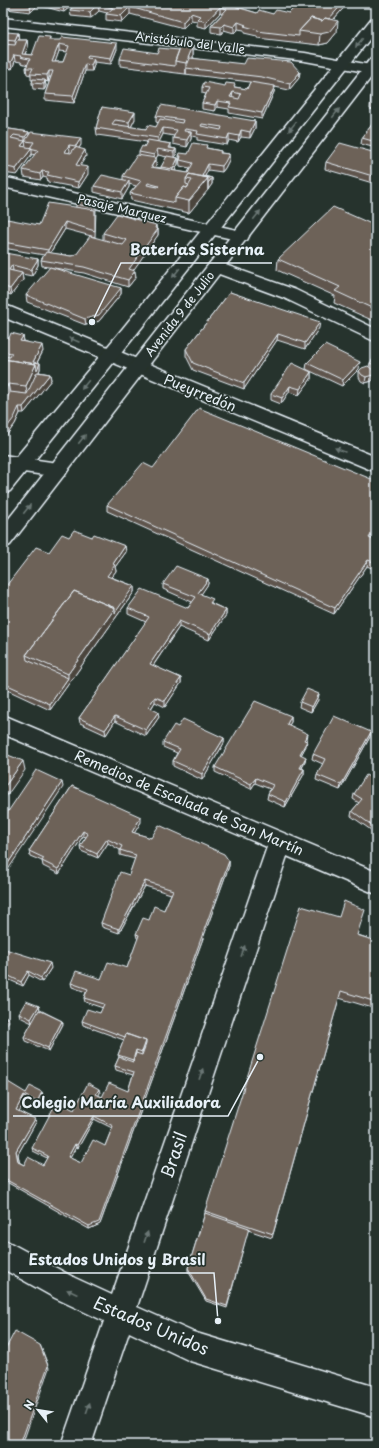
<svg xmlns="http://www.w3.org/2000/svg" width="379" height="1448" viewBox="0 0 379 1448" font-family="'Playpen Sans',sans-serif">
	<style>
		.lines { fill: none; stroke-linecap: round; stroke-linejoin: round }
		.minor-casing { stroke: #e8f1f8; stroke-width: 3 }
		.major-casing { stroke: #e8f1f8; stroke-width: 3 }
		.minor { fill: #26332d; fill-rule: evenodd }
		.major { fill: #26332d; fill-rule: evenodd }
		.wall { fill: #5e544d; stroke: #e8f1f8; fill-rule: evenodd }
		.shaded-wall { fill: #4c453e; stroke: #e8f1f8 }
		.building { fill: #6d6259; stroke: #e8f1f8; fill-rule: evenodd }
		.oneway { fill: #6a7674 }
		.labels { text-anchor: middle; stroke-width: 3.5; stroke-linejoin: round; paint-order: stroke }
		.far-street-label { font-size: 12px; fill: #e8f1f8; stroke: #26332d }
		.street-label { font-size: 14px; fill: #e8f1f8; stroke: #26332d }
		.near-street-label { font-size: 17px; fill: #e8f1f8; stroke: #26332d }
		.leader { fill: none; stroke: #e8f1f8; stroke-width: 1.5 }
		.callout-dot { fill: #e8f1f8; stroke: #26332d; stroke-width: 1.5 }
		.callout-label { font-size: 15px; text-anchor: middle; font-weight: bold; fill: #e8f1f8; stroke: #26332d; stroke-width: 3.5; stroke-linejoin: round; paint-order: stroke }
	</style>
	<rect width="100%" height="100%" fill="#26332d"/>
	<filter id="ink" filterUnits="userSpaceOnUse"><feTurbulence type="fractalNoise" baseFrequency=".025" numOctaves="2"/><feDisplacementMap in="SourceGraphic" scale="8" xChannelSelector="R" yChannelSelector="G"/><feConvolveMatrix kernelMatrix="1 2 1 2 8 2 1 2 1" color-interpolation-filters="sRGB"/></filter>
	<g filter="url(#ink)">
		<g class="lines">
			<defs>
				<path id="minor" d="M3,18l302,35 71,13v8l-71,-13 -302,-35z
					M3,177l238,54 6,1 2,4 -2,4 -6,1 -238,-54z
					M217,262l79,28 80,39v13l-92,-44 -73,-27 -2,-4 2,-4z
					M3,304l373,153v15l-373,-155z
					M3,455l55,8 7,2 3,5 -3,5 -7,2 -55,-8z
					M3,715l373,157v22l-89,-38 -150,451 56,25 183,55v30l-186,-56 -61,-29 -38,113h-30l43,-124 -49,-23 -52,-29v-30l72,39 37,17 155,-448 -264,-113z"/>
				<path id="major" d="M376,18v13l-241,305 -125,155 -7,2v-20l120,-145 248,-309z
					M376,57v14l-366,474 -7,3v-22l368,-468z"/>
			</defs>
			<use href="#minor" class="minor-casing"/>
			<use href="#major" class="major-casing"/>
			<use href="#minor" class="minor"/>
			<use href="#major" class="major"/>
		</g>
		<path class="wall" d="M5,3h69l-10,9 -26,-7 -7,7 -25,-3z
			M77,3h157v3l23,7 16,1 16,-1 17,-4 5,-6h37l-15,17 4,12 -9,11 -9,2 -62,-7v-2l-13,-3v-3l-6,-1 -4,4 -10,-3 -3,4 -10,-2v-6l11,-12 -2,-1 -14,15 -9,-2v-5l-6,-1 -8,8 -53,-14 -8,8 -16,-2v-6l1,-1 -8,-2 -8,7 -20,-2 -1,-6z
			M18,33l1,7h8l1,7 -3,7 7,1 18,-18v3l67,9 -6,15 -17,-2v3l-2,6h-7l-11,32 -29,-3v-6l6,-17h-2l-1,5 -3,-1 1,5 -2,4 -11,-1 -1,-6 1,-3h-2v-5l-4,-1 -1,-6 2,-3 -7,-2v-1l-6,-1 -3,8 -9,-2v-23h1v-5zM59,51l8,1 -4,10h-8z
			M193,46v12l106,20 -10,12 -14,-3 -1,5 -12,27 -33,-6v-4l-12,-2 -2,4 -13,-2v-6l4,-9 -4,-1v-6h33l12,2 3,-7 -130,-16v-7l37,-6 22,-3z
			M376,88v23l-6,-2 1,-15z
			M102,107l33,12 -4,8 15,2 10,-2 3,-4 -3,-1v-6l99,5v7l-5,10 -9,-1 -3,5 -9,-2 -2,5 -30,-5v-3l-6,-1v3l-4,8 -14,-3v-6l1,-2 -11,-2 -4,8 12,2v4l5,1v6l-1,2 3,1v6l-3,7 13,2 2,-5 -10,-2 -1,-10 9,-2 19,-6 14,3v2l8,1v6l-4,8 -3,4 -14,-2 -3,6 7,2v6l-23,29 -58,-13 -1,-7 6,-7 -7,-2v3l-7,12 -28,-7v-6l29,-6v-4l16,-21v-3l5,-5 3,-5 -50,-7 -1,-7zM158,155l9,2 -6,10v1l-6,-1 1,-2v-7z
			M376,119v29l-15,-4 1,-6z
			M3,128l26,4v3l52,10 -2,3 7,8 -6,10 8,8 -9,14 -31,-6 -1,-4 -4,-1 -2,3 -17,-3 -1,-7 12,-15 -3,-1 -15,21 -14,-2z
			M376,153v31l-51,-15 1,-7z
			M95,203l1,6 -1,28 -30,-8 -15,24 21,3 5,-1 27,-15v-7l53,-5 2,1v6l-25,35 3,7 -8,10 -44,-14 -42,-7 -1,-6 3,-5 -41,-7v-22l36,-1 37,-18v-3z
			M376,226v96l-42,-19 1,-7 -58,-26 1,-11z
			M3,256l35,3v6l-6,11 -10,-2 1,6 -12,15 -8,-3z
			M121,288v6l-22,27 -13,4 -59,-23 -1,-7z
			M230,292l89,36 -14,21 -28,-9 -33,49 -51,-19 -7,-14v-7z
			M23,336l1,5 19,10 -6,12h3v6l-1,3 11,2 1,6 -27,33h-4l-5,11 -10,13 -2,-1v-99l6,1z
			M376,356v16l-2,-1 -2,10 -7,2 -4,-2 -2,-4v-6l10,-4 1,-4z
			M307,363l52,6 -17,17 -36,-17z
			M311,372v7l-12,16 -10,-3 -8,12 -10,-4v-6z
			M153,468l223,73v29l-9,-4 -33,48 -227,-103v-6z
			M69,537h23l33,9 1,6 -11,15 1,4 -5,6 23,9v6l-84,118 -47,-22v-98l46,-38z
			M208,579v5l-7,10 12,10 13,6v5l-17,25 -30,-13 -26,39 28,12v5l-16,24 -10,-5 -4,7 8,8 -13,19 -31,-15 -9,14 -26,-12 -1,-5 67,-96 -18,-8v-6h60l4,-6 -29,-13v-5z
			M318,700l-7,12 -12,-5 1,-5z
			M291,716v6l-2,3 18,14 -1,2v5l-5,9 4,7 -3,6 2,1v5l-19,33 -18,-8 1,-5 2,-5 -15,-6 -4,6 -36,-17v-5z
			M178,727l46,11v5l-22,37 -29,-14v-5l4,-8 -14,-6v-5z
			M370,737l-30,53 -24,-10 1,-5 6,-11 -11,-5 1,-5z
			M376,781v49l-2,-2 -3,2 -20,-14 1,-5 7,-8 -6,-4 1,-5z
			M72,786l69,36 -7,11 95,28v5l-129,358 -11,5 -86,-49v-89l23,2 16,-1 1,4 -5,9 -12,-6 -7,12 17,11 -18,32 1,8 5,3h19l4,-7 -14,-7 -1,-3 42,-38 26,-17 -2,2 4,2 26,-6 5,-16 -17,-5 -1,-4 4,-9 -1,-2 6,-15 -41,-15 -1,-4 18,-8 3,-5 -18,-6 -1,-4 2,-6 -14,-5 -1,-4 30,-4 26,-11 11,-29 -1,-1 -1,-4 13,-14 15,-10 7,-16 -26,-8 -26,47 -17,-6 -1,-4 28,-48 6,-16 -15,-4v-5l-12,-7 -10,15 -17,-7 -1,-5 6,-9 -3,-1 -24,38 -16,-8 -1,-5 -12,-5 -1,-5zM94,1119l18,9 -7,18 -24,17 -11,-5 6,-11 2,1z
			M358,935l18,6v68l-37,-11 -67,240 -24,-8 -21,78 -21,-7 -18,-30v-3l17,-55v-2z
			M3,953l48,15 -9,14 -13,-7 -6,11 -20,-9z
			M39,1006l1,4 22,11 1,3 -14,27 -24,-10 -1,-4 8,-14 -12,-6 -1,-4z"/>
		<path class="shaded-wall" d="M33,3h5v2l-7,7 -1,-7z
			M67,3h7l-10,9 -1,-6z
			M232,3h2v5l-4,-3z
			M343,3h5l-23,26 -3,-3z
			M98,4l1,7 -8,7 -1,-6z
			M130,7v7l-8,8 -1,-6z
			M220,7v6l-14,15v-6z
			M191,13v7l-8,8v-6z
			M338,21l-1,11 -9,11 -9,2 1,-11z
			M238,22v7l-4,4v-6z
			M224,24v6l-3,4v-7z
			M18,33l1,11 -3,7 -1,-11z
			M27,40l1,7 -5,11 -1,-4z
			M117,43v6l-6,15v-6z
			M59,44v7l-6,17 -1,-6z
			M193,46v12l-5,10h-2v6v-11z
			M14,55l1,6 -3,8 -1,-7z
			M94,59v6l-2,6 -1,-6z
			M85,64v7l-11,32 -1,-7z
			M49,71v6l-1,5 -1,-7z
			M300,72l-1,6 -10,12 1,-6z
			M45,80l1,6 -2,4v-6z
			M275,86l-1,6 -12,27v-6z
			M233,92l-1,6 -2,6v-7z
			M217,101v6l-2,4v-6z
			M135,112v7l-5,10 -1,-7z
			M255,121v7l-5,10v-6z
			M163,128v6l-5,10v-6z
			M241,130v7l-3,5 1,-6z
			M29,132v6l-4,3v-4z
			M191,132v7l-4,8v-7z
			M229,134v6l-2,5v-6z
			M81,138v7l-5,7v-6z
			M25,141l1,6 -5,-1z
			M69,145l1,6 -4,7 -1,-6z
			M32,148v6l-15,21 -1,-6z
			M157,149l1,6 -2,3v7l-4,8 -1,-6 4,-6 -1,-6z
			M176,149v6l-2,3v-6z
			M85,150l1,6 -10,15v-6z
			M229,154v6l-4,8 -3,4v-6z
			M178,158v6l-5,11v-6z
			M208,164v6l-6,12v-6z
			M88,167v7l-9,14 -1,-6z
			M42,171l1,6 -2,3 -1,-6z
			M208,178v12l-19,23v-12z
			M212,178v6l-4,6v-7z
			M129,181v6l-7,12v-7z
			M65,222v7l-17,27v-6z
			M156,225l1,6 1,-2v6l-28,40 -1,-6z
			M38,259v6l-6,11 -1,-6z
			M12,265l1,6 -4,-1z
			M135,271l1,6 -8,10v-7z
			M22,273l1,7 -12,15 -1,-6z
			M121,288v6l-22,27 -13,4 -1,-6z
			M320,322l-1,6 -14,21v-6z
			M278,334l-1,6 -33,49v-6z
			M23,336l1,6 -4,-1z
			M42,345l1,6 -9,17 -1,-6z
			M360,362l-1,7 -17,17 1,-6z
			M40,363v6l-12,32 -2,-15 10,-22z
			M374,371l-2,10 -7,2 1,-6z
			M311,372v7l-12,16 1,-6z
			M50,374l1,6 -27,33 -1,-6z
			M8,384l3,14 -6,13 -2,-15z
			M290,386l-1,6 -8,12 1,-6z
			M19,407l1,6 -5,11 -10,13 -1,-6z
			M376,527v5l-8,12 1,-6z
			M125,546l1,6 -11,15 1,4 -8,10 -1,-5 6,-12z
			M368,560l-1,6 -33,48 1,-6z
			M208,579v5l-10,15v-6z
			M134,586v6l-84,118v-6l18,-26v-4l47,-66z
			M226,610v5l-17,25 1,-6z
			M179,621v6l-29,43v-6z
			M181,678v5l-16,24v-6z
			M319,694l-1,6 -7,12 1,-5z
			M155,697v5l-7,11v-6z
			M158,712l1,5 -13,19v-6z
			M115,716v5l-9,14 -1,-5z
			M291,716v6l-5,8 1,-6z
			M371,732l-1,5 -30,53 1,-5z
			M308,734l-1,5 -3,6v-5z
			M224,738v5l-22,37v-6z
			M307,741l-1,5 -7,13 1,-5z
			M306,757l-1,5 -6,11 1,-5z
			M23,761l2,9 -22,31v-12z
			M304,769v5l-19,33 1,-5z
			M256,778l-1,5 -4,6v-5z
			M62,782l1,5 -60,90v-6z
			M141,817v5l-9,15v-5z
			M375,823l-1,5 -3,2 2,-4z
			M83,831v5l-24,38 -1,-5z
			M107,839l1,4 -10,15 -1,-4z
			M229,861v5l-129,358 -11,5v-3z
			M145,881v5l-26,47v-4z
			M50,963l1,5 -9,14 -1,-4z
			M28,971l1,4 -6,11 -2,-4z
			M39,1006l1,4 -8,13 -1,-4z
			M7,1017l2,4 -6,10v-7z
			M62,1021l1,3 -14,27 -1,-3z
			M146,1041v7l-4,11v-7z
			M136,1050v7l-3,9v-6z
			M99,1089l1,4 -3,5 -1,-4z
			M42,1092l1,4 -5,9 -1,-3z
			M24,1095l2,4 -8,14 -2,-3z
			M94,1116v3l-16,29 -1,-3z
			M35,1119l1,3 -18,32 2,11 -2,-3 -2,-11z
			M75,1144l1,3 -7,13 -1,-3z
			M40,1345l1,2 8,21 -27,77h-2z"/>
		<path class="building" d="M10,3h23l-3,2z
			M52,3h15l-4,3z
			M77,3h155l-2,2 27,8 2,-3 14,4 3,-4 13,3 7,-7 10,3 5,-6h32l-14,16 -4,-1 -3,3 -11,-3 -12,13v5l-42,-5 1,-1 -14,-4 2,-1 -8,-3 -4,5 -10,-3 -3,3 -10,-1 16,-17 -7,-2 -14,15 -9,-3 3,-3 -9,-3 -8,9 -53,-15 -9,9 -15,-2 7,-6 -15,-4 -8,8 -20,-2z
			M311,18l11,3 3,-3 13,3 -9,11 -9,2 -21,-3z
			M7,32l11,1 -3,7 -11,-1z
			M39,36l11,1 -1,3h11l2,-3 55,6 -6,15 -23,-3 -1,3 7,1 -3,6 -6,-1 -12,32 -28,-2 8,-23h-4l-2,4 -17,-1 3,-6h-7l4,-9 -6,-1 -4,-1 1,-1 -7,-1 -3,7 -8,-1v-17l12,1 2,-5h10l-5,14 10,1zM59,44l10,2 -6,16h-11z
			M181,45l12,1 -7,17 -11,-2z
			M124,48l33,5 2,-5 20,2 -4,11v5l-55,-7z
			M190,58l54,6 3,-6 44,4 9,10 -10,12 -28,-7 -76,-9z
			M33,79l12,1 -1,4 -12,-1z
			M204,82l21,4 1,-3 9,1 -1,3 13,2 3,-7 25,4 -13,27 -33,-6 2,-4 -14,-2 -2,4 -13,-2 7,-15 -7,-1zM233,92l8,2 -2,5 -9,-2z
			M376,88v8l-5,-2z
			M161,105l94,16 -5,11 -9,-2 -2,6 -10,-2 -2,5 -30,-5 1,-3 -13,-2 -1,2 7,1 -4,8 -14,-2 4,-8 -14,-2 -5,10 -62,-10 6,-21 33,5 -6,10 -14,-2 -3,4 34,5 2,-4 8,2 4,-8 22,4 1,-3 -27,-4zM202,124l20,3 -1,3 -20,-4z
			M376,119v23l-14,-4z
			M3,128l26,4 -4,5 -11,-2 -3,3 14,3 6,-9 50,6 -5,8 -7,-1 -4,7 6,1 4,-6 10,3 -9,15 12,2 -10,15 -31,-7 2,-3 -7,-1 -2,3 -17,-4 15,-20 -8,-2 4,-6 -9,-1 -4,5 11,2 -16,21 -13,-3z
			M148,140l23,4 -2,4 7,1 -2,3 -17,-3 -3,6 -15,-3 3,-6 2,1z
			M193,143l14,2 -1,3 15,3 -1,2 9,1 -4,8 -3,4 -14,-2 -6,12 10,2 -4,5v-5l-19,-4 -3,5v5l3,1 -2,3 -3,-1 -9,11v5l-45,-10 11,-12 -18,-5 14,-21 19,3 -5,9 37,6 5,-10 -13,-3 1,-4h-2l1,-3 8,1zM148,183l11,3 -1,1 -11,-2z
			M340,143l36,10v24l-50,-15z
			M167,156l11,2 -5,11 -12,-2z
			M189,174l19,4 -19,23 -14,-3 9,-11 3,1 5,-8 -6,-1z
			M102,175l27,6 -7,11 -28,-6z
			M78,199l17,4v5l-19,-4z
			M48,203l47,7v21l-30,-9 -17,28 -45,-8v-16l4,-7 32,6z
			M333,207l43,19v84l-41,-19 5,-4 -62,-28z
			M117,214l39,11 -1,3 3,1 -29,40 6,2 -7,9 -44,-13 -43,-7 5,-8 25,4 5,-1 14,-19 33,9 4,-5 -24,-7z
			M5,253l33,6 -7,11 -19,-5 -3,5 13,3 -12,16 -7,-3v-30z
			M50,267l71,21 -22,27 -14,4 -59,-24z
			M230,292l90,30 -15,21 -27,-9 -34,49 -51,-20 -7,-14z
			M11,333l12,3 -3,5 22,4 -9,17 7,1 -3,7 -1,-6 -33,-5v-3l7,1 2,-4 -7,-1 -2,4v-19l6,1z
			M325,345l35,17 -17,18 -36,-17z
			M376,356v10l-6,-3z
			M3,359l33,5 -10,22 -18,-2 -5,12z
			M292,363l19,9 -11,17 -10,-3 -8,12 -11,-4z
			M368,366l6,5 -1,4 -7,2 -4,-2 -3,-4 3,-3z
			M37,372l13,2 -27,33h-4l-5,11 -10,13h-1v-27l1,1 6,-13 17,2z
			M199,408l177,73v46l-7,11 7,3v22l-8,-3 -33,48 -228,-103 36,-42 10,5z
			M74,530l18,7 2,-3 31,12 -12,18 2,1 -8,11 27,10 -19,27v-5l-41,-17 -48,64 1,5 41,18 -18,26 -47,-21v-93l33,-43 13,5 13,-18 7,3z
			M176,566l32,13 -10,14 15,6 -3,4 16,7 -16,24 -31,-13 -29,43 31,14 -16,23 -10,-4 -7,10 10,5 -12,18 -31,-14 -10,14 -26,-12 70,-101 -21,-9 14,-19 46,19 8,-11 -33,-13z
			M74,591l41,17 -47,66 -42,-19z
			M307,689l12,5 -7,13 -12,-5z
			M255,701l36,15 -4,8 21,10 -4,6 3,1 -7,13 6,3 -6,11 4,1 -18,33 -18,-8 5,-9 -17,-7 -5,6 -36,-17z
			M334,716l37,16 -30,53 -24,-10 8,-16 -12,-5z
			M183,719l41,19 -22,36 -29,-13 7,-12 -17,-7 11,-17 4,2z
			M3,753l20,8 -20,28z
			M36,770l26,12 -59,89v-52z
			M366,775l10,6v43l-1,-1 -2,3 -21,-15 10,-12 -8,-5z
			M72,786l69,31 -9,15 19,6 8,-13 65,29 5,7 -130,361 -10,4 -86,-48v-87l5,-9 18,11 4,-7 12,6 -5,10 -13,-7 -8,15 19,9 -19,32 2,11 6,3 4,-8 15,8 5,-9 -16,-8 25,-47 17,9 14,-27 11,6 -3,5 6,3 7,-14 19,8 6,-19 -19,-6 4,-9 14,5 3,-9 6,2 4,-11v-3l-20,-7 -1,3 -43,-16 5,-12 13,4 4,-9 -20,-6 4,-9 -17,-6 5,-12 25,8 7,-17 19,6 12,-33 -3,-1 7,-16 6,2 5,-14 10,4 9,-20 -28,-9 -26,48 -18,-6 19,-51 9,3 7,-20 -16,-5 2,-4 -15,-7 -10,15 -17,-8 8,-12 -5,-3 -25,38 -16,-8 2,-3 -15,-7zM94,1116l19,10 -8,20 -12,-6 -12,23 -13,-6 7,-13 2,1z
			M344,901l21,9 -8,25 19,6v61l-35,-11 -68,243 -68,-23 96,-305 38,11z
			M5,949l45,14 -9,15 -13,-7 -7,11 -18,-9v-20z
			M26,1001l13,5 -8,13 -12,-6z
			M39,1010l23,11 -14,27 -24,-11z
			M3,1015l4,2 -4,7z
			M126,1034l20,7 -4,11 -6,-2 -3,10 -15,-5z
			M205,1213l44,15 -22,78 -21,-7 -18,-31z
			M15,1331l25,14 8,21 -28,79h-17v-91z"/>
		<defs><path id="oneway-solid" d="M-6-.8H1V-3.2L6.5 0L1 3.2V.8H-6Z"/></defs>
		<g class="oneway">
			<use href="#oneway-solid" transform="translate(359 43) rotate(128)"/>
			<use href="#oneway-solid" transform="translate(336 113) rotate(-52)"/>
			<use href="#oneway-solid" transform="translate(292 127) rotate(128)"/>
			<use href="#oneway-solid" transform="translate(257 215) rotate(-52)"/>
			<use href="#oneway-solid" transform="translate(176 273) rotate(129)"/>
			<use href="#oneway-solid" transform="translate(74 340) rotate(-157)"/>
			<use href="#oneway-solid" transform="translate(85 385) rotate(129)"/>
			<use href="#oneway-solid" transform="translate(82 439) rotate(-52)"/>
			<use href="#oneway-solid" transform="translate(340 450) rotate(-158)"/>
			<use href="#oneway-solid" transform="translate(27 509) rotate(-52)"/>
			<use href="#oneway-solid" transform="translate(243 951) rotate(-71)"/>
			<use href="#oneway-solid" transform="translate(201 1074) rotate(-71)"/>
			<use href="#oneway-solid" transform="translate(146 1237) rotate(-71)"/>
			<use href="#oneway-solid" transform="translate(72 1292) rotate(-155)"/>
			<use href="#oneway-solid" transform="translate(88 1408) rotate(-71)"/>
		</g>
	</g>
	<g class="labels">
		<g class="far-street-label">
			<text transform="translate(190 43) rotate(7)" y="4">Aristóbulo del Valle</text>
			<text transform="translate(122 209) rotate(13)" y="4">Pasaje Marquez</text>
			<text transform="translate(180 314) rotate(-52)" y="4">Avenida 9 de Julio</text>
		</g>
		<g class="street-label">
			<text transform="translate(200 393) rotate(22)" y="5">Pueyrredón</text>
			<text transform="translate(189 803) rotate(23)" y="5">Remedios de Escalada de San Martín</text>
		</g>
		<g class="near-street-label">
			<text transform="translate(174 1155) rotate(-71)" y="6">Brasil</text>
			<text transform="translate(151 1326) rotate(23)" y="6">Estados Unidos</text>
		</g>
	</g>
	<path class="leader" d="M92 322L121 263H272M260 1057L228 1116H13M218 1321L214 1273H19"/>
	<g class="callout-dot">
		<circle cx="92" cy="322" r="4"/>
		<circle cx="260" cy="1057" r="4"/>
		<circle cx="218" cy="1321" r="4"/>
	</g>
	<g class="callout-label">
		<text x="197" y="255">Baterías Sisterna</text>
		<text x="121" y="1108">Colegio María Auxiliadora</text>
		<text x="117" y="1265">Estados Unidos y Brasil</text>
	</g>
	<rect width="379" height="1448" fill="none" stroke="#26332d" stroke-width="16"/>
	<rect x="8" y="8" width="363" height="1432" fill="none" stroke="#e8f1f8" stroke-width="1.5" filter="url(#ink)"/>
	<g transform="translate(38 1410) rotate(300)" stroke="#26332d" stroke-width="3" paint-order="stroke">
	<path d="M0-3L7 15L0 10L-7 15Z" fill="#e8f1f8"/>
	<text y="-6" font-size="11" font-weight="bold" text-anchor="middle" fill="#e8f1f8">N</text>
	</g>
</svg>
